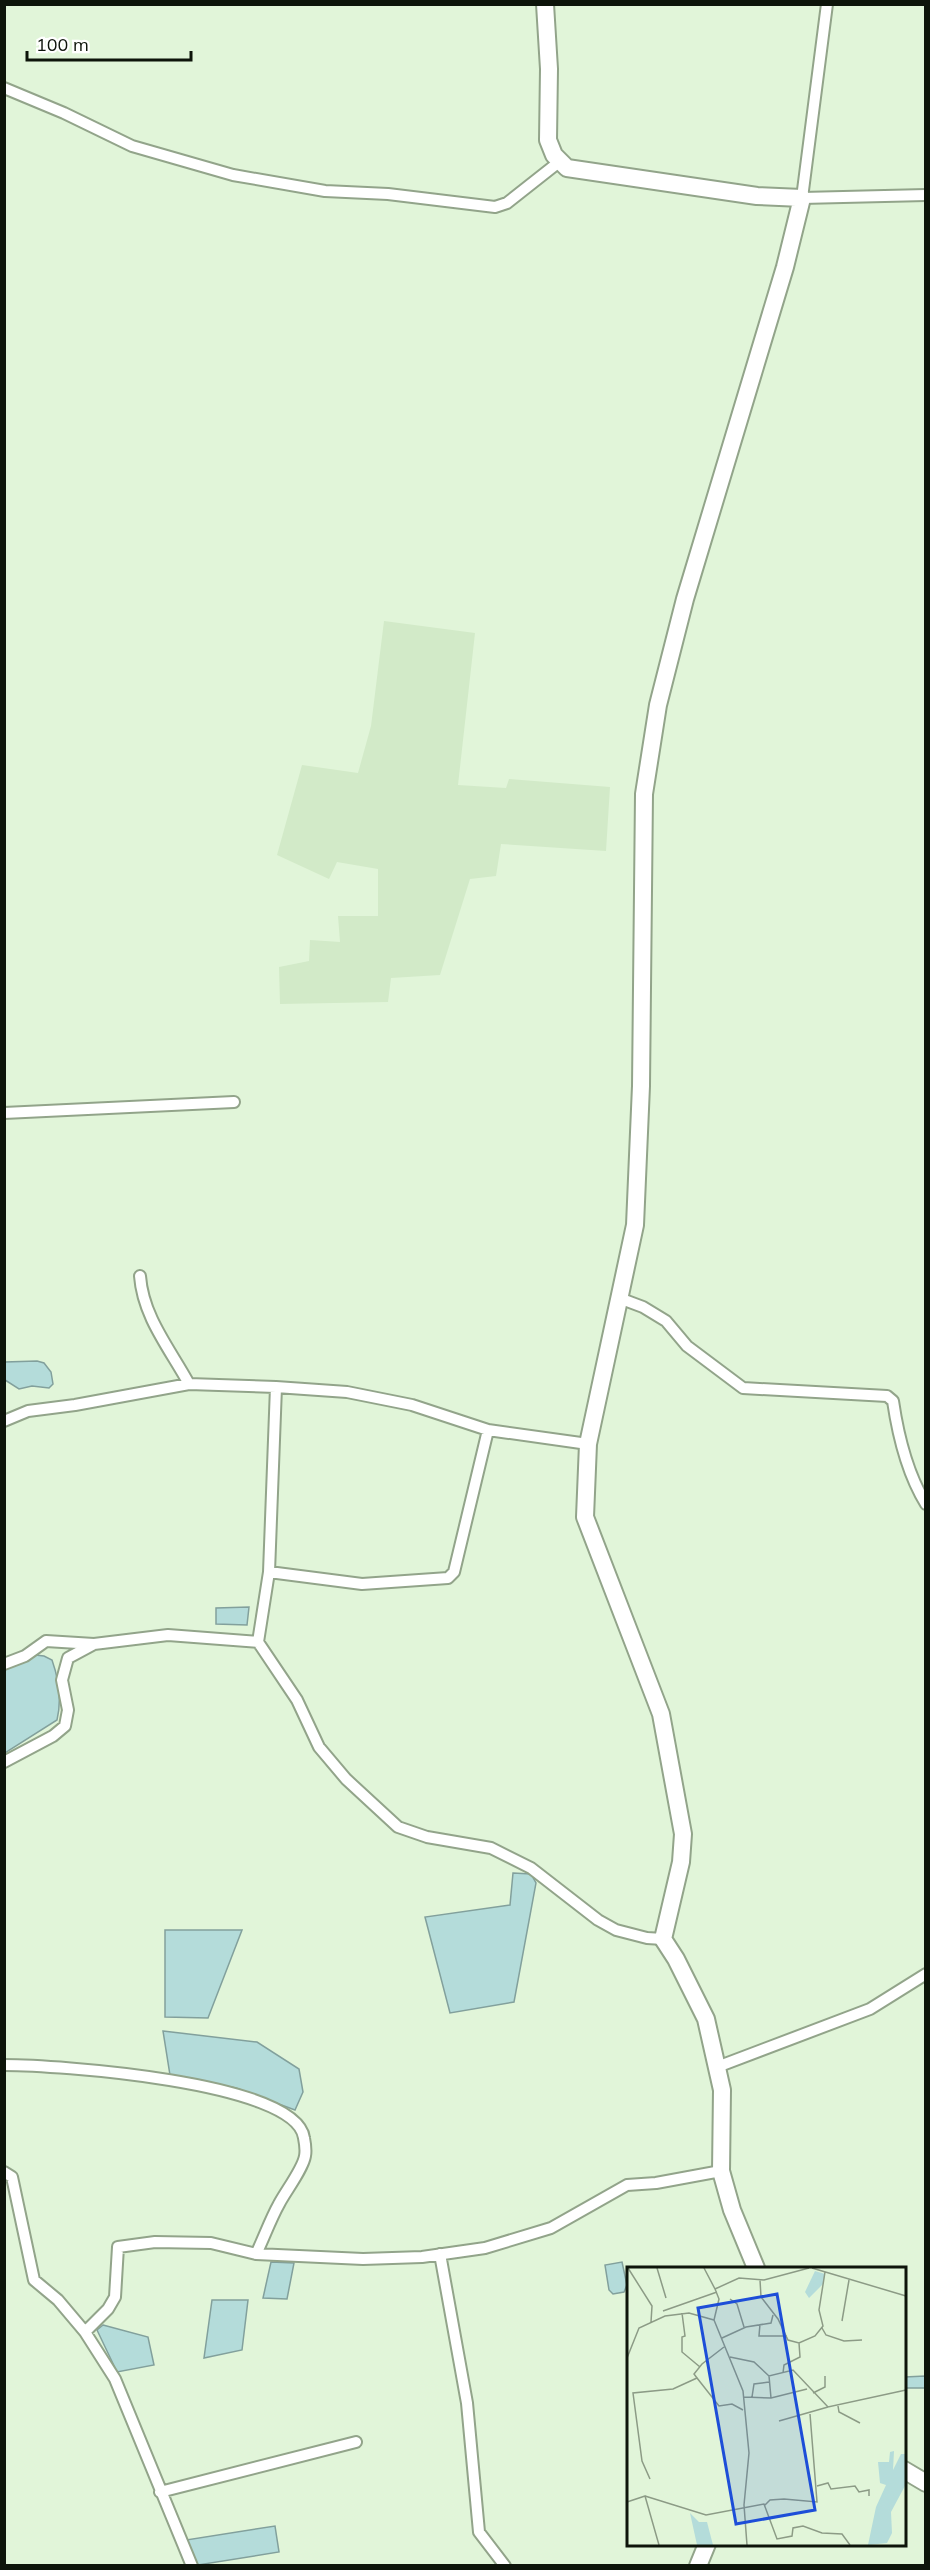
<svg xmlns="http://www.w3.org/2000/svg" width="930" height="2570" viewBox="0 0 930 2570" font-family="Mulish,sans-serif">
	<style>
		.built { fill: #d2eac8 }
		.water { fill: #b4dcda; stroke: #82a09c; stroke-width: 1.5 }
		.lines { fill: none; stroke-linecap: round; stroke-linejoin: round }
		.street-casing { stroke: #92a48a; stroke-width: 14 }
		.secondary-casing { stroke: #92a48a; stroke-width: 20 }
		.street { stroke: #fff; stroke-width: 10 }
		.secondary { stroke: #fff; stroke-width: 16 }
		.inset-road { fill: none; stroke: #8c9b86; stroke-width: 1.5 }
		.view { fill: #1d4ed8; fill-opacity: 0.15; stroke: #1d4ed8; stroke-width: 3 }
		.inset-edge { fill: none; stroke: #0d140a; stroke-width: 3 }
	</style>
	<rect width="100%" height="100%" fill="#e1f5d9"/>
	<path class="built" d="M384,621l91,12 -17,152 48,3 3,-9 101,8 -4,64 -105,-7 -5,32 -26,3 -30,96 -49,3 -3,24 -108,2 -1,-37 30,-6 1,-21 30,2 -2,-26h40v-47l-41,-7 -8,17 -52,-24 25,-90 56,8 13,-47z"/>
	<path class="water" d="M37,1361l7,2 7,9 2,12 -4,4 -17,-2 -13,3 -14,-9v-18z
		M249,1607l-2,18 -31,-1v-16z
		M35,1655l9,1 8,4c7,20 10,39 5,60l-52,33v-84z
		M513,1873l18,1 5,9 -22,119 -64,11 -25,-96 85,-12z
		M165,1930h77l-34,88 -43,-1z
		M163,2031l94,11 42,27 4,23 -8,18 -59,-22 -66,-13z
		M271,2262l23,1 -7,36 -24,-1z
		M622,2262l5,23 -3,7 -11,2 -4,-4 -4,-25z
		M212,2300h36l-6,50 -38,8z
		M103,2325l45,12 6,28 -37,7 -20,-42z
		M925,2376v12h-20v-11z
		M275,2526l4,26 -81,13 -12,-25z"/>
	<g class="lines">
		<defs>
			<path id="street" d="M827,4l-25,194 124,-3
				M4,88l60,25 68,33 101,29 92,16 63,3 107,13 12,-4 52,-41
				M4,1113l230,-11
				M140,1276c3,41 30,73 49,108
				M619,1298l24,9 23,14 21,25 56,42 144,8 6,5c5,34 15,74 33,103
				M4,1421l24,-10 47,-6 114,-21 87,3 71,5 65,13 76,25 100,14
				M269,1572l93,12 86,-6 6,-6 34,-142
				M258,1642l11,-70 7,-185
				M4,1664l21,-8 21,-15 48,3 74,-9 90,7 39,58 22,47 27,32 52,48 29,10 64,11 40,20 67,52 18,10 31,8 16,1
				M4,1762l49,-26 12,-10 3,-16 -6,-30 6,-22 26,-14
				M4,2065c49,0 293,16 300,73 1,5 2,13 1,18 -2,13 -20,36 -26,48 -9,16 -15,34 -23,50
				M717,2067l153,-58 56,-35
				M4,2172l8,5 22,103 24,20 27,32 30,47 77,187
				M440,2254l27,149 12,129 26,34
				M85,2332l23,-23 7,-12 3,-50 37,-5 56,1 45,11 107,5 59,-2 63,-9 66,-20 76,-43 29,-2 65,-12
				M160,2492l196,-50"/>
			<path id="secondary" d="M545,4l4,65 -1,71 6,15 13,13 190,28 45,2 -17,69 -100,332 -27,106 -14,89 -3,292 -6,139 -47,219 -3,73 76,197 22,120 -2,28 -18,77 13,20 30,60 16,71 -1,81 11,39 24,58
				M904,2470l22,13
				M698,2566l9,-22"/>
		</defs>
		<use href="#street" class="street-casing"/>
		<use href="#secondary" class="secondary-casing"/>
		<use href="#street" class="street"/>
		<use href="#secondary" class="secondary"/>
	</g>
	<g transform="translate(627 2267)">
		<rect width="279" height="279" fill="#e1f5d9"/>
		<path d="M188,4l10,3 -2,10 -14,14 -4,-6zM267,184l-1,19 8,-16h5v30l-15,28 1,21 -5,10 -19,2 8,-38 10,-22 -6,-2 -2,-21h11l1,-10zM63,246l9,9h8l6,23h-16z" fill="#b4dcda"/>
		<path class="inset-road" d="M1,1l24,38 -1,16M30,1l9,30M77,1l11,21M185,1l94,28M133,13l1,17 17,22 10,21 11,3 16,-7 8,-10 -4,-16 6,-38M103,32l7,5 7,23M36,44l54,-19M55,46l3,23 -3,1v15l18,15M87,53l29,71 6,62 -5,52 3,40M215,54l7,-41M133,57l-1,12h28M195,61l4,7 18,6 18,-1M95,71l24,-11 25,-4 2,-8M103,90l24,5 15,14 24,-6 35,37 78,-17M0,91l12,-30 26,-12 24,-3 25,7 5,-21 -4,-10 24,-11 25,2 45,-12M156,106l1,-8 16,-8 -1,-14M142,109l2,22M70,111l-3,-4 8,-10 22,-17M186,126l12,-6v-11M117,130l27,1 36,-9M125,130l2,-13 15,-2M211,139l1,6 21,11M152,154l49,-14M23,212l-8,-18 -9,-68 40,-4 24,-11 22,28 13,-2 11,6M190,219l11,-3 3,6 24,-3 4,6 10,-2v6M18,229l61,19 58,-11 13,35 15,-3 1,-8 10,-2 19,7 20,1 8,11M0,235l18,-6 14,49M138,238l5,-5 14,-1 33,3 -7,-88"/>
		<path class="view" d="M150,27l38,216 -79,14 -38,-216z"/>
		<rect width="279" height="279" class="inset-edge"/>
	</g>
	<rect width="930" height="2570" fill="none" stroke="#0d140a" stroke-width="12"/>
	<path d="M27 51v9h164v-9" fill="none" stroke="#0d140a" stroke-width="3"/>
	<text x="36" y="51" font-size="18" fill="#0d140a" stroke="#ffffff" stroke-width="4.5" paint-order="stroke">100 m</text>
</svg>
